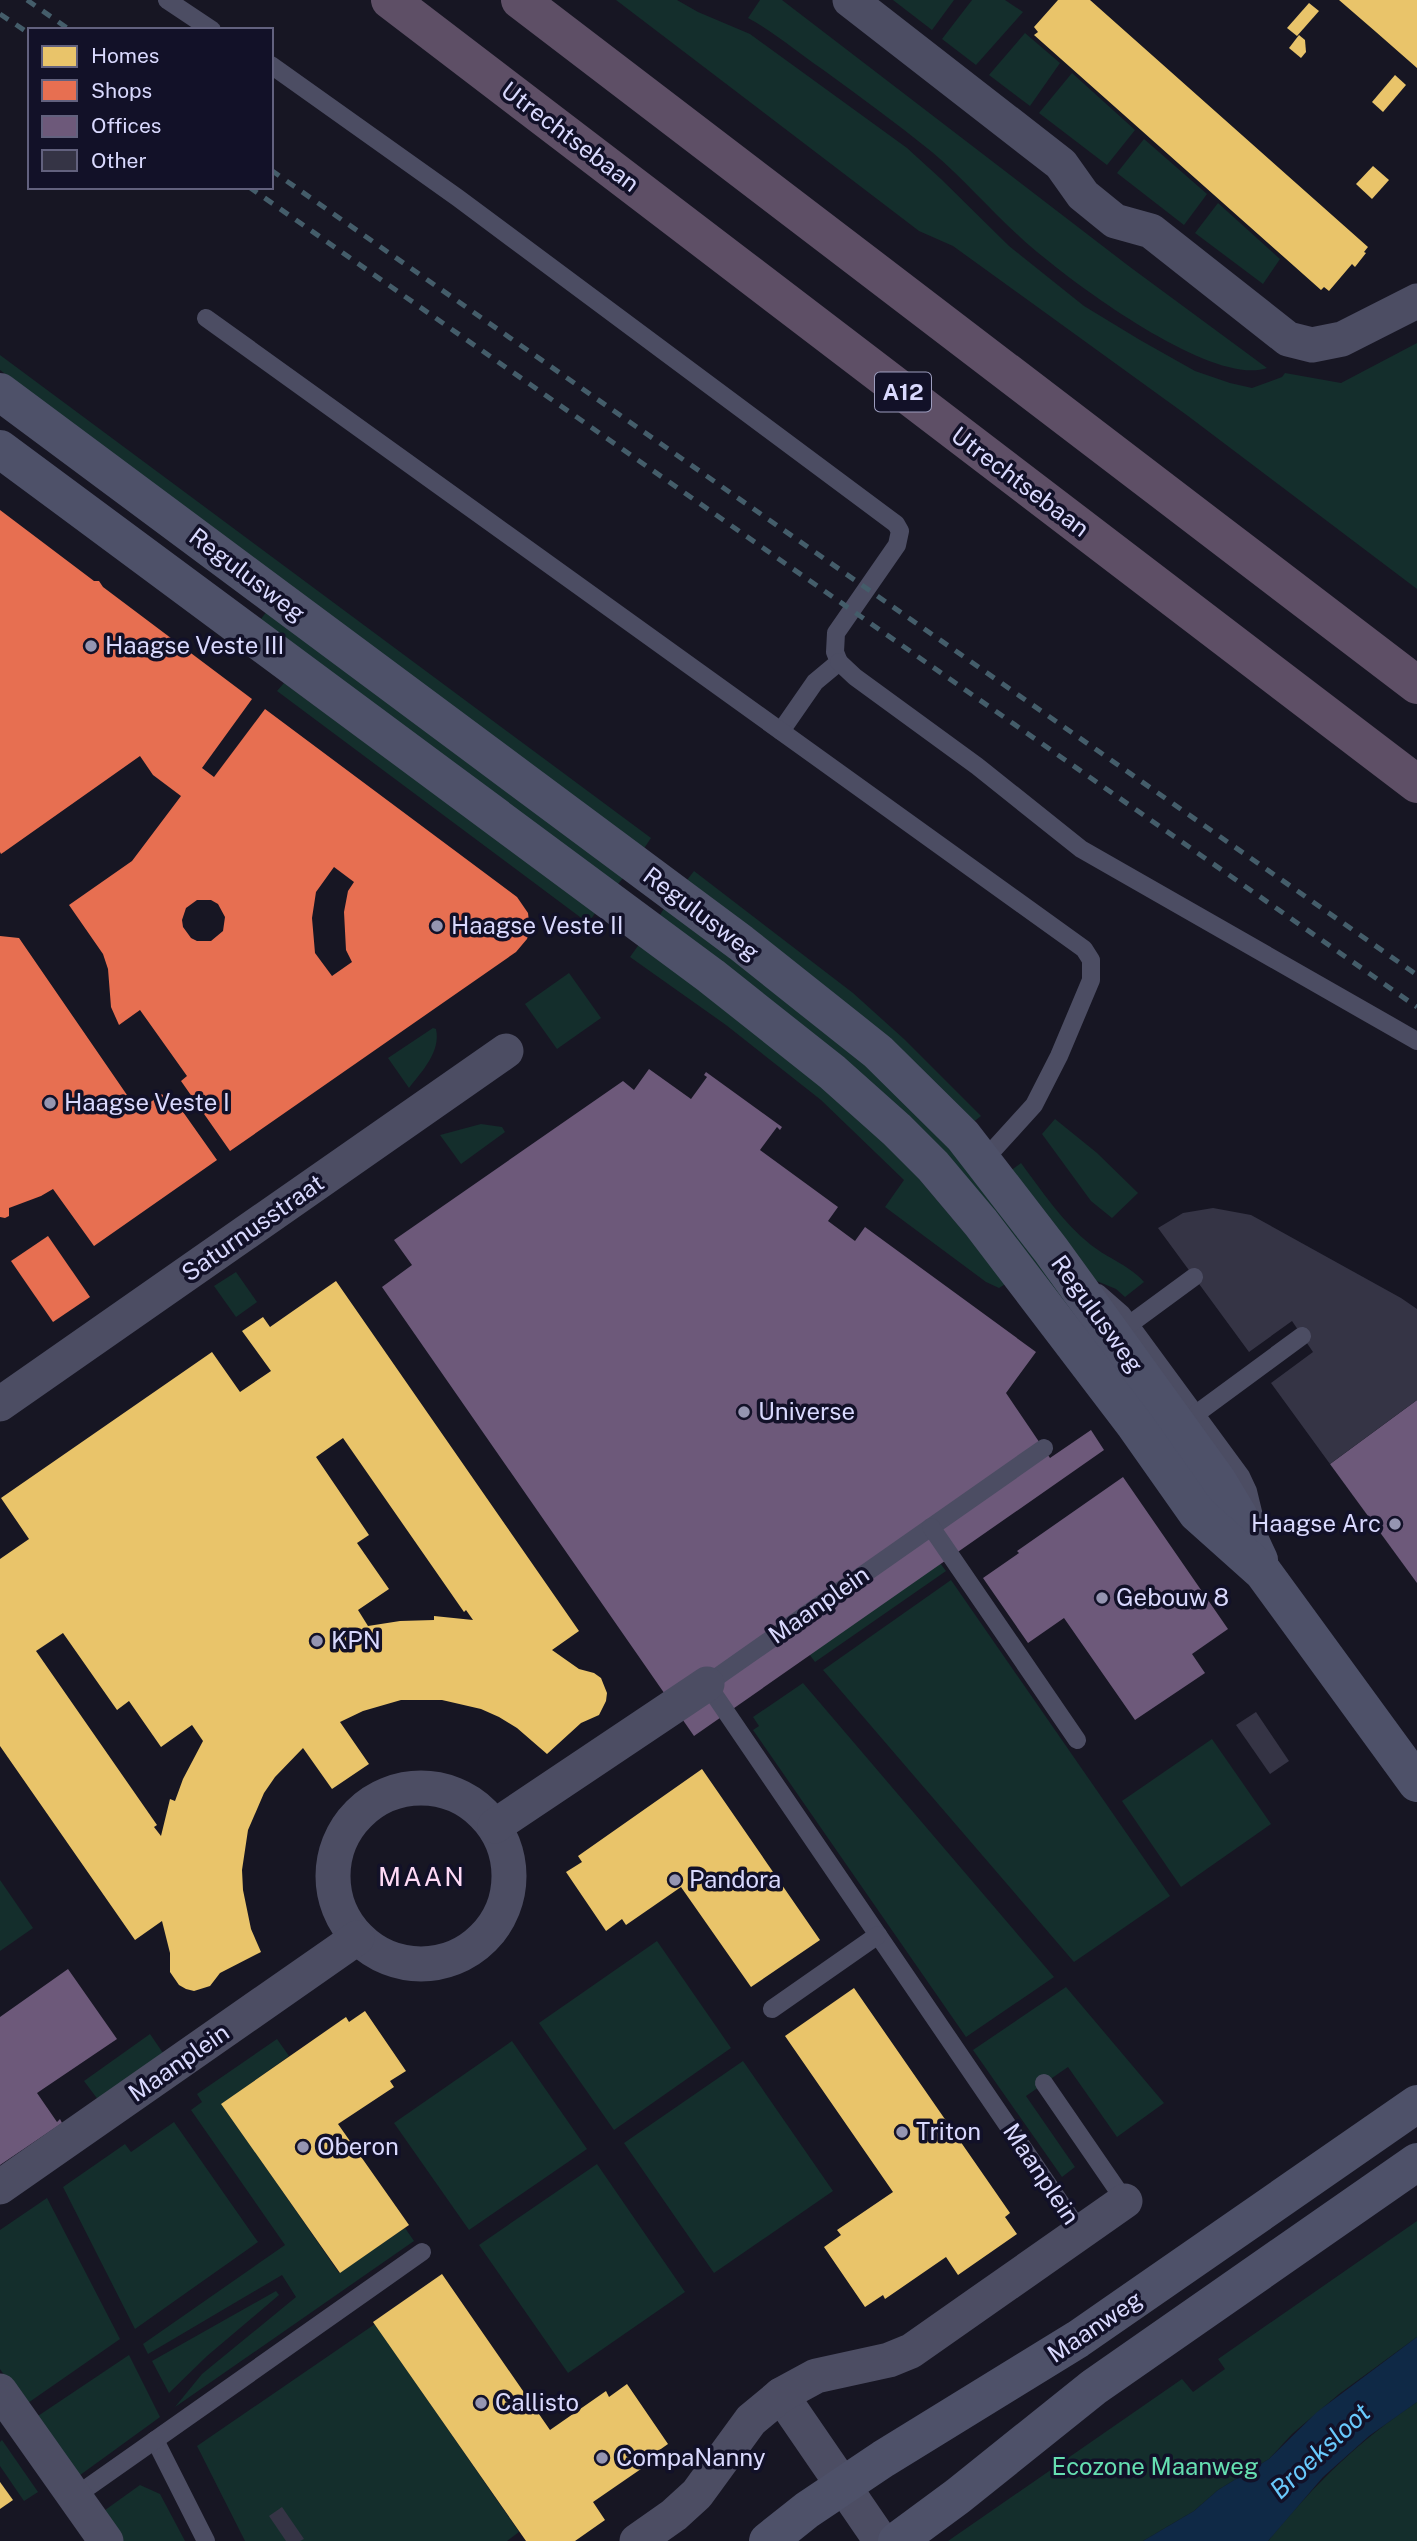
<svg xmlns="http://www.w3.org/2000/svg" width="1417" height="2541" font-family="'Public Sans',sans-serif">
<rect width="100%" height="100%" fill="#171623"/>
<g fill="#142e2c">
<polygon points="616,0 677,0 698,12 750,34 907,148 941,179 1009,246 1084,306 1140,340 1195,371 1230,383 1252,388 1282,377 1285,373 1341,383 1417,343 1417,589 1188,416 953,246 919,231"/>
<path d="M760,0H782L1130,267L1267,368C1211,388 1062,276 1020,237C990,210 963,178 932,152C896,123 859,96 822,69C797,52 774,32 748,18Z"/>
<polygon points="893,0 954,0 932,30"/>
<polygon points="972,0 1005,0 1023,12 976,65 942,39"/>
<polygon points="1025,33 1060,63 1030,106 989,75"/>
<polygon points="1072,73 1135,130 1107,165 1039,113"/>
<polygon points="1144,139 1207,194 1184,225 1117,173"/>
<polygon points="1218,203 1280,259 1263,284 1195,233"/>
<polygon points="0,355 651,838 641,853 0,370"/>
<polygon points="267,611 623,878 614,889 258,623"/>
<polygon points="284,683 596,912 588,923 277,691"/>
<polygon points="694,871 853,993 904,1039 981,1116 967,1127 684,884"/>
<polygon points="665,907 845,1044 971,1170 1108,1359 656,921"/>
<polygon points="640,943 787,1056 906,1163 1007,1283 999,1288 986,1282 885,1207 904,1180 821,1100 726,1025 630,957"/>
<polygon points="569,973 601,1018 557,1049 525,1004"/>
<path d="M433,1028L436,1029C441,1052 422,1071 409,1088L388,1058Z"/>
<polygon points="1055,1119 1097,1153 1138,1193 1112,1218 1091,1201 1042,1134"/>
<polygon points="481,1124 502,1127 505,1132 461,1164 440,1135"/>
<path d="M1021,1163C1042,1191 1063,1223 1091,1245C1109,1259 1129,1265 1144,1282L1125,1297L1116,1289L1087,1277L1006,1174Z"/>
<polygon points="236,1272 257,1302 236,1317 214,1286"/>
<polygon points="934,1555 946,1571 815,1662 804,1647"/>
<polygon points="951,1580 1170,1896 1074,1962 823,1670"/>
<polygon points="803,1683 1054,1977 966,2037 753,1730 759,1726 753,1717"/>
<polygon points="1212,1739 1271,1824 1181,1887 1122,1801"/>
<polygon points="0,1880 33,1928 0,1951"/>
<polygon points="657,1941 731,2048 614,2130 539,2023"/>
<polygon points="1066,1987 1164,2103 1117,2137 1068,2067 1026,2096 1075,2167 1062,2177 973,2050"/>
<polygon points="150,2034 165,2056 99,2101 84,2081"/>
<polygon points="277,2039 289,2056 222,2104 339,2273 405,2228 414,2241 175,2407 202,2374 296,2297 282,2275 148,2354 143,2344 285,2245 191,2110 202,2102 197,2094"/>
<polygon points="512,2041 587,2149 469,2230 394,2123"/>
<polygon points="743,2061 833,2191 714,2273 624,2143"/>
<polygon points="174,2122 258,2242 135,2329 63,2187 125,2144 131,2152"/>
<polygon points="597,2164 685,2292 568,2373 479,2245"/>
<polygon points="47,2198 120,2339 25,2405 0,2369 0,2230"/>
<polygon points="1417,2221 1417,2337 1339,2394 1292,2434 1269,2459 1218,2490 1194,2511 1143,2541 948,2541 1182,2379 1193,2392 1225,2369 1218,2359"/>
<polygon points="276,2291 279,2295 207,2356 169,2393 152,2361"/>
<polygon points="375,2324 519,2532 507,2541 245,2541 197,2446"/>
<polygon points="129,2355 160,2417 76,2478 35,2418"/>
<path d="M1417,2402V2541H1268C1314,2485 1357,2442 1417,2402Z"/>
<polygon points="2,2440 38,2492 24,2501 0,2466 0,2442"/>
<polygon points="140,2485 160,2494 185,2541 121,2541 101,2513"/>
</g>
<polygon fill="#0f2946" points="1417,2337 1417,2402 1369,2436 1323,2477 1268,2541 1143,2541 1194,2511 1218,2490 1269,2459 1317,2412"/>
<g fill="#e9c46a" fill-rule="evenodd">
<polygon points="1058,0 1090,0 1368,247 1364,252 1366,253 1355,267 1352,264 1329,291 1324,287 1321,290 1034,35 1038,32 1034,27"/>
<polygon points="1339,0 1417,0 1417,68 1376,32"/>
<polygon points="1309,3 1319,11 1297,36 1287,28"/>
<polygon points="1299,35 1305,40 1306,52 1301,58 1289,48"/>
<polygon points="1395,75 1406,85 1383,112 1372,102"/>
<polygon points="1373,166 1389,180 1372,199 1356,184"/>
<path d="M336,1281L579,1631L552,1650L579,1669L594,1673L601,1678L607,1693L606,1701L599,1715L581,1723L547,1754L517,1728L499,1717L481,1709L442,1700H401L363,1711L340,1722L369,1764L332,1789L303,1748L275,1777L264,1793L248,1830L242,1870L243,1890L251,1929L261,1952L220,1973L210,1986L194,1991L186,1989L179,1985L170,1972V1953L162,1921L135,1940L0,1746V1559L29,1539L1,1498L212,1352L240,1392L271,1371L242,1331L263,1317L270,1327ZM343,1438L464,1612L466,1610L473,1620L434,1616V1620L400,1621L368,1626L358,1610L389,1589L357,1543L369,1535L316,1457ZM63,1633L117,1710L129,1701L161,1747L192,1725L203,1741L183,1779L175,1801L170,1799L161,1836L154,1827L157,1825L36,1651Z"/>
<polygon points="702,1769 820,1940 751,1987 681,1887 626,1925 622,1919 606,1931 566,1872 582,1862 578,1856"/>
<polygon points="854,1988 1010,2213 1005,2217 1017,2234 958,2275 946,2257 885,2299 883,2295 865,2307 824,2247 841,2235 837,2230 893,2192 785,2036"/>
<polygon points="365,2011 406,2071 390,2081 394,2087 338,2124 409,2225 340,2273 221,2104 346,2017 349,2022"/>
<polygon points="442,2274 550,2430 606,2391 609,2397 627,2384 668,2444 651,2456 654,2460 593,2502 605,2520 575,2541 526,2541 373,2322"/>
<polygon points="0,2482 13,2500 0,2509"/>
</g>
<g fill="#e76f51" fill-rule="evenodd">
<path d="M0,510L94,581H99L103,587L252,699L202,768L214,777L265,709L517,897L528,913L530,930L527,939L516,952L230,1151L181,1081L187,1076L140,1010L119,1025L111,1007L108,969L103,954L69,905L132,861L181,796L153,775L140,756L4,852L1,854L0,852ZM334,867L354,882L348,891L344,912L346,950L352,962L332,976L315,953L312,918L316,892ZM197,900H211L218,904L225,917L223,931L211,941H197L191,938L183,927L182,920L186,908Z"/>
<polygon points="0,936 19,938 138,1111 162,1094 171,1106 176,1102 217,1160 94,1246 53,1189 41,1196 9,1208 9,1216 5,1218 0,1217"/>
<polygon points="48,1236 90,1297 53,1322 11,1261"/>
</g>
<g fill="#6d597a">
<polygon points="649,1069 691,1099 707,1077 704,1075 706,1072 782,1127 780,1130 777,1127 760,1150 838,1207 828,1221 855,1241 865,1227 1036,1352 1006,1393 1050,1458 1091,1430 1104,1450 694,1736 382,1287 412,1265 394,1240 623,1081 634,1090"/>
<polygon points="1417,1400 1417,1583 1330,1464"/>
<polygon points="1123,1477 1228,1629 1192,1654 1205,1673 1135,1720 1064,1618 1028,1643 983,1578 1019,1553 1017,1551"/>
<polygon points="68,1969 117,2039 37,2093 57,2122 60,2119 62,2123 0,2165 0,2017"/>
</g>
<g fill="#353445">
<polygon points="1213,1208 1251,1215 1401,1298 1417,1309 1417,1400 1330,1464 1271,1383 1313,1352 1292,1321 1249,1352 1158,1228 1183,1213"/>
<polygon points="1256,1712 1289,1761 1270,1774 1236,1725"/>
<polygon points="282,2507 304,2539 300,2541 286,2541 269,2516"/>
</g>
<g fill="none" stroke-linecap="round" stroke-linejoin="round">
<g stroke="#4c4d63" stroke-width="18">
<polyline points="167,0 212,30"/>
<polyline points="271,65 458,198 896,524 900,531 897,545 836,633 835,652 839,662 815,682 781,731"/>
<polyline points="206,318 1084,949 1091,960 1091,980 1059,1056 1034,1105 984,1160"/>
<polyline points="839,662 855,677 977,766 1081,849 1417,1041"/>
<polyline points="1098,1293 1122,1314 1241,1476 1248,1491 1255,1520"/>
<polyline points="1130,1324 1194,1277"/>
<polyline points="1196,1414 1302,1336"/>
<polyline points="1044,1448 707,1684 1081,2233"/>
<polyline points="931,1527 1077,1740"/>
<polyline points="772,2009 878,1935"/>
<polyline points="1044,2083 1125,2201"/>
<polyline points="155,2440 206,2541"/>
<polyline points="84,2490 422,2252"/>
</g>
<g stroke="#4c4d63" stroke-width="35">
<polyline points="850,0 1061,164 1083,195 1115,221 1151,231 1288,339 1312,345 1342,339 1417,301"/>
<polyline points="0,1404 506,1051"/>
<circle cx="421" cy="1876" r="88"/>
<polyline points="495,1826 707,1684"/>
<polyline points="0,2187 357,1938"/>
<polyline points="0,2391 106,2541"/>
<polyline points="781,2395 881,2541"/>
<polyline points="637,2541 674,2515 697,2494 751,2420 781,2395 816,2376 889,2360 911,2351 1125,2201"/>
</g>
<g stroke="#4e5169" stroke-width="38">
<polyline points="0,392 741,943 878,1052 963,1136 1051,1250 1217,1480 1238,1515 1259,1560"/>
<polyline points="0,449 711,976 832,1072 897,1130 933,1166 981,1223 1135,1425 1197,1513 1263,1572 1417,1783"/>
<polyline points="768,2541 807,2510 883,2459 1078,2339 1417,2104"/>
<polyline points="897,2541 958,2496 1094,2387 1417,2162"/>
</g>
<g stroke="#5e4f66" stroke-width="38">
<polyline points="390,0 1417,784"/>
<polyline points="520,0 1417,685"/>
</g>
<g stroke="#445d6a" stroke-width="5" stroke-dasharray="10 9" stroke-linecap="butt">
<polyline points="27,0 70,30"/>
<polyline points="0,14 30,34"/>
<polyline points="271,170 1417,975"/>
<polyline points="249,187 1417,1007"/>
</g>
</g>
<g fill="#9595b1" stroke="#121128" stroke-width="2.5">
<circle cx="91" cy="646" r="7"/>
<circle cx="437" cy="926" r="7"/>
<circle cx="50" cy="1103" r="7"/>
<circle cx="744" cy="1412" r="7"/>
<circle cx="1395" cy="1524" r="7"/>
<circle cx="1102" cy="1598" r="7"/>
<circle cx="317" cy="1641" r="7"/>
<circle cx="675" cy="1880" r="7"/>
<circle cx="902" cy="2132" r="7"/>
<circle cx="303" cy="2147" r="7"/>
<circle cx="481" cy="2403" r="7"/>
<circle cx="602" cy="2458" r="7"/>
</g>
<g text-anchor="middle" stroke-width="7" stroke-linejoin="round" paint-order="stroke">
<rect fill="#121128" stroke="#9d9dbe" stroke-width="2" x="875" y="372.5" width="56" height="39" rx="5"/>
<g font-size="23" font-weight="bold" fill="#d9d9fe">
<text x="903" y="400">A12</text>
</g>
<g font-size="24" fill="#d9d9fe" stroke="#121128">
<text transform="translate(570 137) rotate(37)" y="8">Utrechtsebaan</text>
<text transform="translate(1020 482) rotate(37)" y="8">Utrechtsebaan</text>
<text transform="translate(247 575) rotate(37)" y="8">Regulusweg</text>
<text transform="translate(701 914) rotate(37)" y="8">Regulusweg</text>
<text transform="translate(253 1228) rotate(-35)" y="8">Saturnusstraat</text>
<text transform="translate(1097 1314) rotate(54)" y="8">Regulusweg</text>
<text transform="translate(819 1605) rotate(-35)" y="8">Maanplein</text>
<text transform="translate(179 2063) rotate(-35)" y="8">Maanplein</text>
<text transform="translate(1041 2174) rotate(56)" y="8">Maanplein</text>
<text transform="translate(1095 2327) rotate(-34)" y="8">Maanweg</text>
</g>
<g font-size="24" fill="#d9d9fe" stroke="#121128" text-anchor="start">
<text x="105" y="654">Haagse Veste III</text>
<text x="451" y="934">Haagse Veste II</text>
<text x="64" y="1111">Haagse Veste I</text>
<text x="758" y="1420">Universe</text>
<text x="1381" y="1532" text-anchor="end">Haagse Arc</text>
<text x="1116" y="1606">Gebouw 8</text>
<text x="331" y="1649">KPN</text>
<text x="689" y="1888">Pandora</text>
<text x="916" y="2140">Triton</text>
<text x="317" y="2155">Oberon</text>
<text x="495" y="2411">Callisto</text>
<text x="616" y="2466">CompaNanny</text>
</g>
<g font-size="24" fill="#65deb1" stroke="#121128">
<text x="1155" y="2475">Ecozone Maanweg</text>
</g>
<g font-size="26" letter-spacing="2" fill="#fedaf6" stroke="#121128">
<text x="422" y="1886">MAAN</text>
</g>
<g font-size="26" font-style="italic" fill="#69c9fc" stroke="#121128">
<text transform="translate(1320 2451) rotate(-43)" y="9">Broeksloot</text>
</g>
</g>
<rect x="28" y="28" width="245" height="161" fill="#121128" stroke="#62617e" stroke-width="2"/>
<rect x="42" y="46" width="35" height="21" fill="#e9c46a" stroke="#62617e" stroke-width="2"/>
<text x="91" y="63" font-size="21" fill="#d9d9fe">Homes</text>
<rect x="42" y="80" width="35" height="21" fill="#e76f51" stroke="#62617e" stroke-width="2"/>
<text x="91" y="98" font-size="21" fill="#d9d9fe">Shops</text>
<rect x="42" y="116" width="35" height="21" fill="#6d597a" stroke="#62617e" stroke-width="2"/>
<text x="91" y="133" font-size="21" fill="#d9d9fe">Offices</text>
<rect x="42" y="150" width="35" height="21" fill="#353445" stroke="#62617e" stroke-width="2"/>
<text x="91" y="168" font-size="21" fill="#d9d9fe">Other</text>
</svg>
